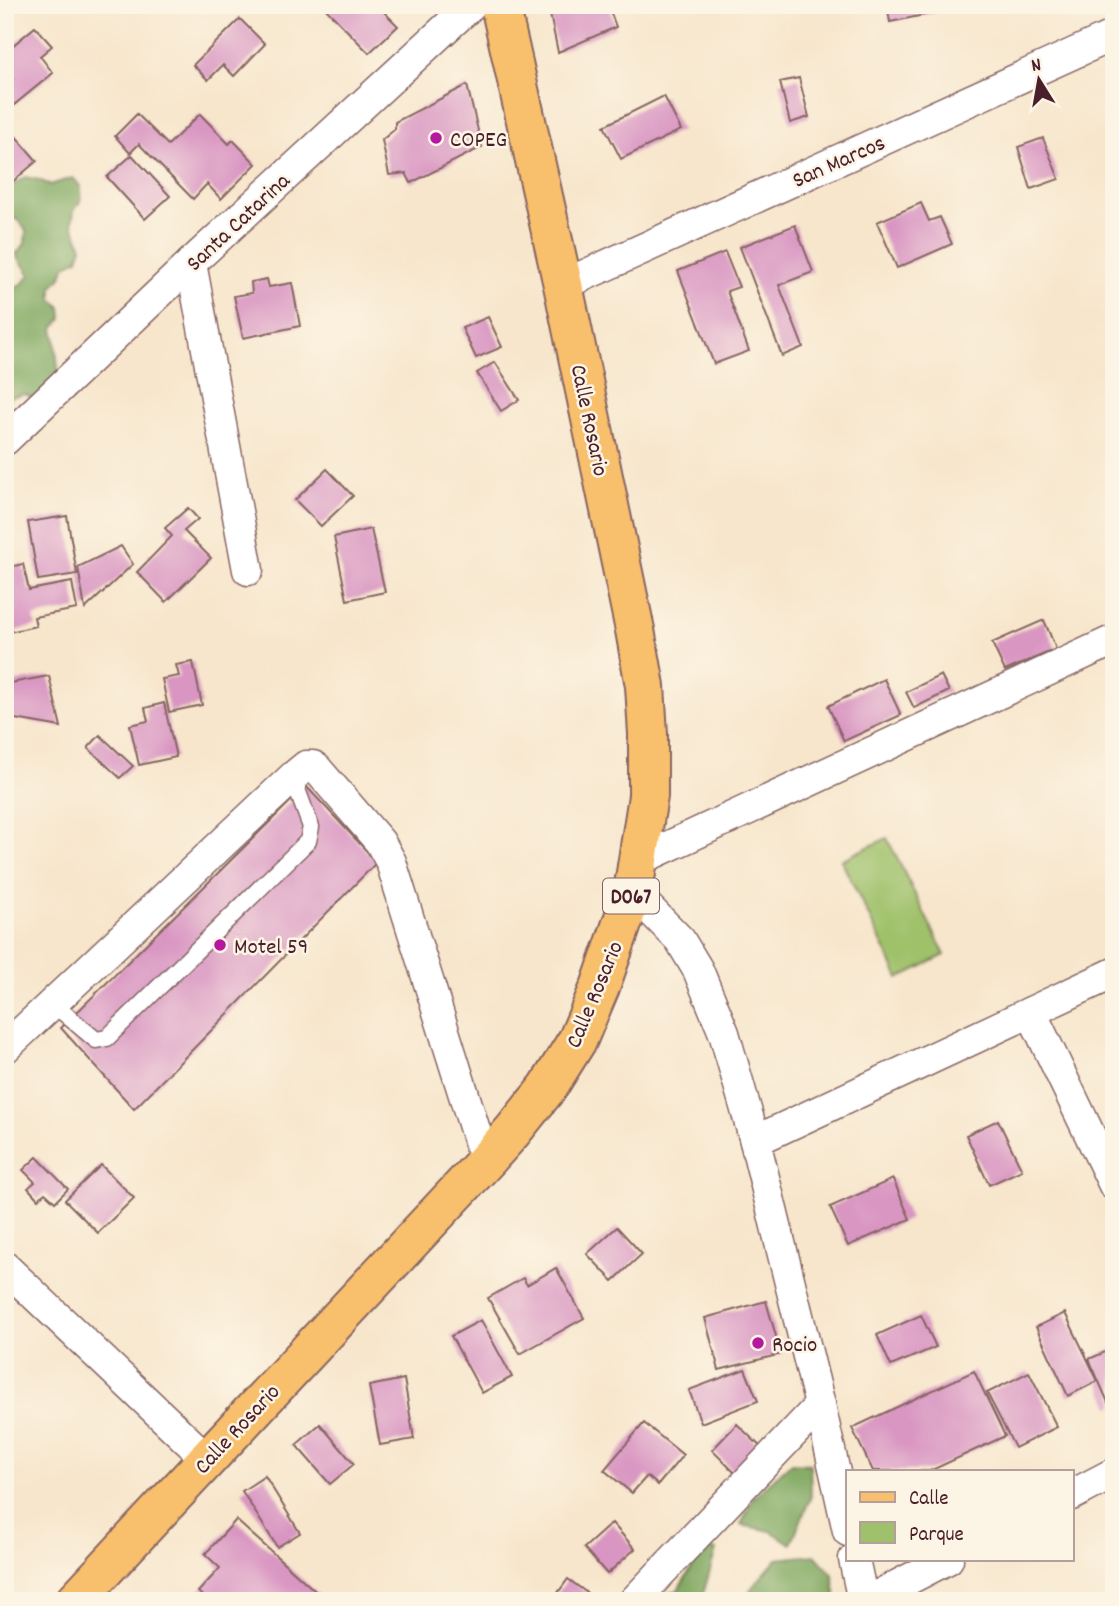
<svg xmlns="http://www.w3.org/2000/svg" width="1119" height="1606" font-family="Dekko,sans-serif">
<rect width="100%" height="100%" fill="#fcf5e5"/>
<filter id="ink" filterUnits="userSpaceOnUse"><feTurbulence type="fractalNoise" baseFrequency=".0143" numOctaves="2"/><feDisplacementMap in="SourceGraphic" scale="14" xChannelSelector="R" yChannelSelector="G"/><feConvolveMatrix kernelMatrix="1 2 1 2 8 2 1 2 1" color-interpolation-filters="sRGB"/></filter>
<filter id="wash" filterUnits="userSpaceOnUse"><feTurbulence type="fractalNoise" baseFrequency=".00686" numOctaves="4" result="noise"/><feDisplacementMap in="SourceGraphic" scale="28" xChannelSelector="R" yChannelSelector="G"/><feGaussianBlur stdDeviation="1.57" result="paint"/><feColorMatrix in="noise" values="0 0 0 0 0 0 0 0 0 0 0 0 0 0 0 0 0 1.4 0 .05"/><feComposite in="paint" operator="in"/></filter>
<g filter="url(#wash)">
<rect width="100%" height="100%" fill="#f7e6cc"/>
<polygon fill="#9fc16b" stroke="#74704b" stroke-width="2" points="887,838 945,955 899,978 841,860"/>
<g fill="#7fa75f" stroke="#646345" stroke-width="2">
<path d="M26,177L39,180L50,185L73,178L81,187V200L74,211L72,223L82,247L78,259L66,265L61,277L52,287V299L61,307L62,319L53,329C58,345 55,361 60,377L36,399L24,394L10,397L5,406V291L22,284L30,275L16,254L25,244L26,231L19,220L7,216L5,220V189Z"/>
<polygon points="791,1463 810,1464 811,1496 791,1544 771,1531 741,1525 753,1498"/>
<polygon points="703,1549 716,1550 701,1601 653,1601 653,1599 678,1590"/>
<polygon points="815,1555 833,1575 837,1601 750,1601 750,1590 777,1559"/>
</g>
<g id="blocks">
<g fill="#d996c2">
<polygon points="322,5 377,5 398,26 369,53"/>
<polygon points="548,5 608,5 616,27 558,52"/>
<polygon points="887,5 933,5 934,13 890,22"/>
<polygon points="240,19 265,44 234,76 223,65 208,80 193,65"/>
<polygon points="35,27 52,46 40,56 53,73 9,109 5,104 5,85 13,79 5,70 5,52"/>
<polygon points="799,78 809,117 790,123 780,82"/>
<polygon points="467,85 482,147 411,183 406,173 389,175 382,140 395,129 395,122"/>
<polygon points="664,96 681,130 621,159 604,126"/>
<polygon points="137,114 168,145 200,114 229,144 233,140 256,164 221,199 207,184 193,199 139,144 130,153 115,136"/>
<polygon points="13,133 37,161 5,188 5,140"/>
<polygon points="1043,138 1059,179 1031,189 1018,147"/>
<polygon points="132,155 170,196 145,219 107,177"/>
<polygon points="921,203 929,221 940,217 952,244 897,268 877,222"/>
<polygon points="795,225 813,272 779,285 803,347 782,356 740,247"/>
<polygon points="725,252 739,287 727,291 749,351 714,364 678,271"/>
<polygon points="267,279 269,287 292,283 300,326 243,338 234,296 252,293 251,282"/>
<polygon points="488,317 502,347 476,358 462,328"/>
<polygon points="495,362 519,400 501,411 477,373"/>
<polygon points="327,469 353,496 321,526 295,500"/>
<polygon points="188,508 198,519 184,531 211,558 166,602 137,572 172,536 165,528"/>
<polygon points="67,516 77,574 38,580 28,522"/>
<polygon points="371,529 385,592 347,600 334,537"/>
<polygon points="121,546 133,564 85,609 78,567"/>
<polygon points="23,564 29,590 72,582 77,609 34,617 36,626 5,633 5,568"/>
<polygon points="1044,620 1056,649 1005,671 992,643"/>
<polygon points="193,662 202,705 169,712 162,679 179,676 176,665"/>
<polygon points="941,675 949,691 914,708 906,692"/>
<polygon points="49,676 61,727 10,718 5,700 5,684"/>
<polygon points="884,679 901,715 844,741 828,706"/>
<polygon points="164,703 176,757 139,765 130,725 148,721 145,708"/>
<polygon points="100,735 133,766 120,778 88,748"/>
<polygon points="306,786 377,862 134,1109 61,1028"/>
<polygon points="998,1120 1022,1170 989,1185 966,1135"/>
<polygon points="37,1157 68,1189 55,1202 45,1193 38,1199 28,1188 35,1182 23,1170"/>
<polygon points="101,1165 134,1198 98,1233 65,1200"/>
<polygon points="893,1179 910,1219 848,1246 830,1207"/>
<polygon points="617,1227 642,1254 613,1281 587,1254"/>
<polygon points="556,1268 584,1318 520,1354 488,1298 523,1278 527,1285"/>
<polygon points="766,1301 781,1354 719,1370 705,1318"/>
<polygon points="1065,1313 1098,1381 1068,1396 1036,1327"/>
<polygon points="921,1315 936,1347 891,1366 877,1335"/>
<polygon points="481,1320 512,1377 482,1393 451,1336"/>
<polygon points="1114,1348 1114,1405 1110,1407 1089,1359"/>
<polygon points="745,1369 758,1401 701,1423 689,1390"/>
<polygon points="974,1371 1005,1436 930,1471 873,1471 852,1428"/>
<polygon points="1029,1372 1057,1427 1015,1448 987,1393"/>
<polygon points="404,1379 414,1439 380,1445 369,1386"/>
<polygon points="644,1423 683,1455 658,1485 647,1476 632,1493 604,1470"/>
<polygon points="320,1424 354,1464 330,1484 296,1445"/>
<polygon points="737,1424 769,1455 743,1481 712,1450"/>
<polygon points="265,1476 300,1533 277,1547 242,1491"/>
<polygon points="236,1520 323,1598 321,1601 208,1601 198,1592 220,1568 205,1554"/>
<polygon points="612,1523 635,1549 607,1574 584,1548"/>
<polygon points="568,1579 598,1601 552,1601"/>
</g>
</g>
</g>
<g filter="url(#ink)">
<use href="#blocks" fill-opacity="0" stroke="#876563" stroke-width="2"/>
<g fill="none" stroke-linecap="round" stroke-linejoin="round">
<g stroke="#876563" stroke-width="19">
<polyline id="service" points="52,1003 96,1040 107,1038 308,841 311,827 298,792 295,775"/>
</g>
<g stroke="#876563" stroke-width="33">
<g id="minor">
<polyline points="191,263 248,570"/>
<polyline points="563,285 1114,35"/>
<polyline points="5,440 191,263 471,5"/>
<polyline points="639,860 1114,640"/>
<polyline points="633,892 680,940 698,970 724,1033 755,1141 820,1405 848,1531"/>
<polyline points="1031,1012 1114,1185"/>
<polyline points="5,1048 295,775 306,766 313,766 317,769 380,842 391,862 485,1162"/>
<polyline points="755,1141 1114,973"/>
<polyline points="5,1267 207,1459"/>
<polyline points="1072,1495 1114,1473"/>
<polyline points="854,1559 863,1601"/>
<polyline points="634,1601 820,1405"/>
<polyline points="867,1601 948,1559"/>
</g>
</g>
<g stroke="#876563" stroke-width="42">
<polyline id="primary" points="75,1601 485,1162 512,1132 548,1087 578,1039 600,987 633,892 648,796 648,734 645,686 635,630 563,285 500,5"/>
</g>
<use href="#service" stroke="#fff" stroke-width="16"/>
<use href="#minor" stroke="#fff" stroke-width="30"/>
<use href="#primary" stroke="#f8bf6c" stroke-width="38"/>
</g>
</g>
<g fill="#b5179e" stroke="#fcf5e5" stroke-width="2.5">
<circle cx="436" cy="138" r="7"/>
<circle cx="220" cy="945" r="7"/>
<circle cx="758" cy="1343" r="7"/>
</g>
<g text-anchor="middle" stroke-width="5" stroke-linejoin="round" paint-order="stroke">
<rect fill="#fcf5e5" stroke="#7f5f63" stroke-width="2" x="603" y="878.5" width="56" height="35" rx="5"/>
<g font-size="21" font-weight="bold" fill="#4a1f2b">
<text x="631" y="903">D067</text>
</g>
<g font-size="23" fill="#4a1f2b" stroke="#fcf5e5" text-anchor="start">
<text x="450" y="146">COPEG</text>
<text x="234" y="953">Motel 59</text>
<text x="772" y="1351">Rocio</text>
</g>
<g font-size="23" fill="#4a1f2b" stroke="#fcf5e5">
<text transform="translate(838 160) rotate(-24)" y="8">San Marcos</text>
<text transform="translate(237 221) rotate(-43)" y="8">Santa Catarina</text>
<text transform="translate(591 420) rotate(78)" y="8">Calle Rosario</text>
<text transform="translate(593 994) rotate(-67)" y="8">Calle Rosario</text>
<text transform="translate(236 1428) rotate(-47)" y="8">Calle Rosario</text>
</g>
</g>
<rect width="1119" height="1606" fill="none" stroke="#fcf5e5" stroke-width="28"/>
<rect x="846" y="1470" width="228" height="91" fill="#fcf5e5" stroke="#b59f9b" stroke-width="2"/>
<rect x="860" y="1492" width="35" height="10" fill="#f8bf6c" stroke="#b59f9b" stroke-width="2"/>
<text x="909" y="1504" font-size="21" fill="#4a1f2b">Calle</text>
<rect x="860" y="1522" width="35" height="21" fill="#9fc16b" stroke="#b59f9b" stroke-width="2"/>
<text x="909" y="1540" font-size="21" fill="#4a1f2b">Parque</text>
<g transform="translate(1039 80) rotate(349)" stroke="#fcf5e5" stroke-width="5" paint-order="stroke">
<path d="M0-5L12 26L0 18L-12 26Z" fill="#4a1f2b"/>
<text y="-10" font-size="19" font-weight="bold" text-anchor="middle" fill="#4a1f2b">N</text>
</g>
</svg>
